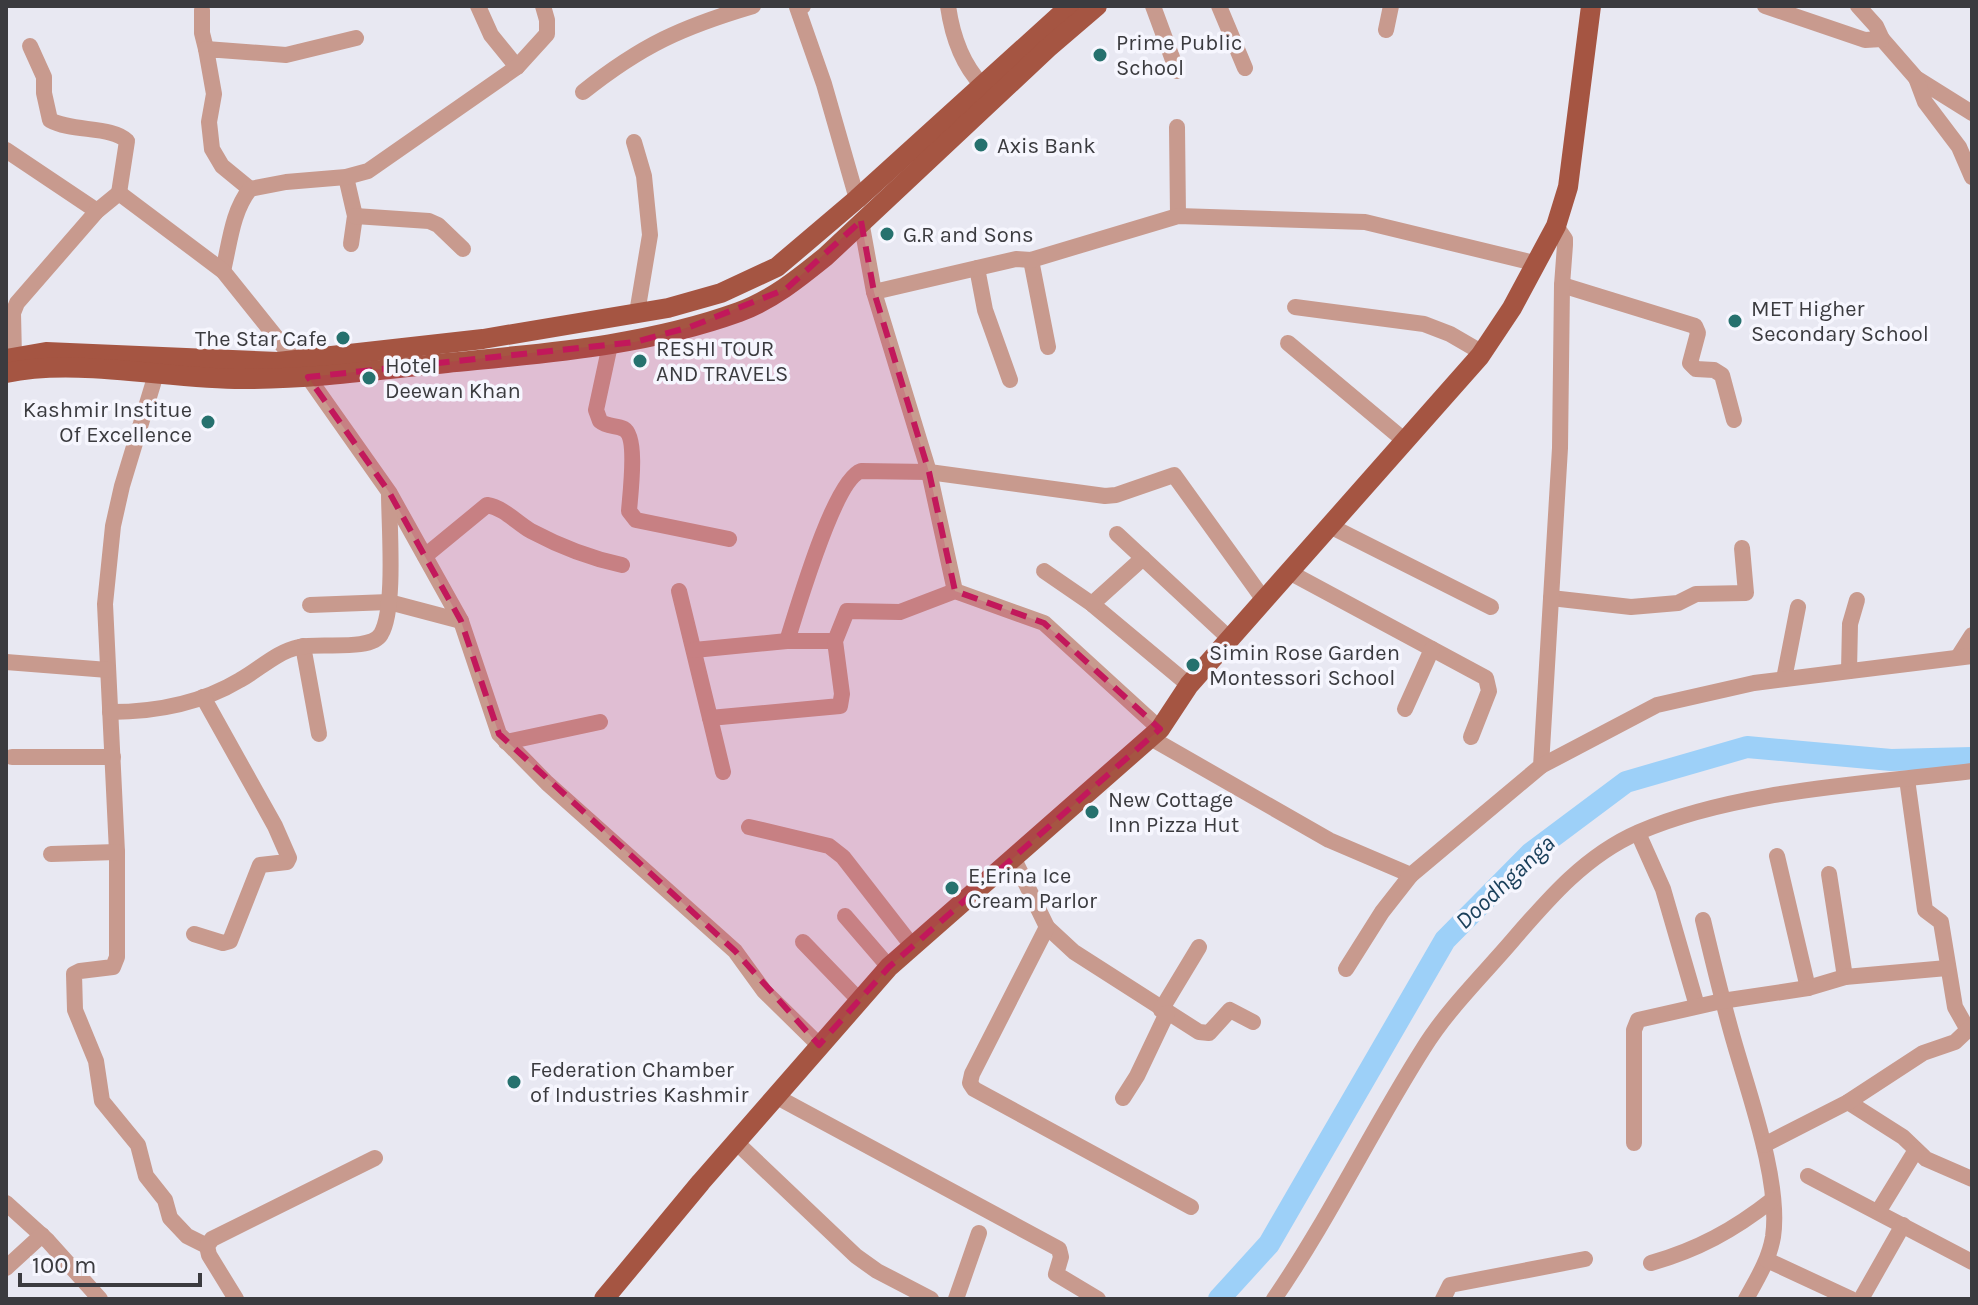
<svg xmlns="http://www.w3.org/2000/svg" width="1978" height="1305" font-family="Karla,sans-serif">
<rect width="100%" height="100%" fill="#e8e8f2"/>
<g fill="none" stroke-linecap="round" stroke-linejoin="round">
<polyline stroke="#9dd0f8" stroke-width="22" points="1219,1299 1269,1244 1445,940 1531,853 1626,782 1747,747 1891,760 1972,758"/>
<g stroke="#c89a8e" stroke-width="16">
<polyline points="478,6 491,35 517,67"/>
<polyline points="803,6 797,7 824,84 857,199"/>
<path d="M948,6C952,34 962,64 982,85"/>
<polyline points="1153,6 1177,71"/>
<polyline points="1219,6 1245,68"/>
<polyline points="1765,6 1865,40 1882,39 1916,78 1972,113"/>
<polyline points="1858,6 1876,26 1882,39"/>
<polyline points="202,10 202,33 206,49"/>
<polyline points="1386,30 1391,6"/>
<path d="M30,46L44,77V93L50,120C71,132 113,126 127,141L119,193"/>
<polyline points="1916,78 1925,102 1959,147 1972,177"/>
<path d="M583,92C642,45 682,27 753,6"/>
<polyline points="1177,127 1178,216"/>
<polyline points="634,142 644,176 650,235 637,313"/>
<polyline points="6,150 97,211"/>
<polyline points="346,177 355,216 351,244"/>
<polyline points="250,189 222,166 212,149 209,122 214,94 206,49 286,55 356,38"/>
<polyline points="355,216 429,221 438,225 463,249"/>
<polyline points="861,221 874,292 929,472 955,591"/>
<polyline points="1031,260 1048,347"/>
<polyline points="977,268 985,310 1010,380"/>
<path d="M223,271C230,242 232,212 250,189L286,182L346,177L368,171L517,67L547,34V20L543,6"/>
<polyline points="1562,285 1695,326 1698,333 1690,363 1696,369 1714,370 1722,375 1734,420"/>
<polyline points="874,292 1016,259 1031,260 1178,216 1365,222 1534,263"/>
<polyline points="1295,307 1424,324 1450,334 1481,352"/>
<polyline points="1288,343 1405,441"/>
<path d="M610,345L596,410L600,421C607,427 616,425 624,429C638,437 630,496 629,511L636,520L729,539"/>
<polyline points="14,357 13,313 17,303 97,211 119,193 223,271 308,377 389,492 461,621 499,734 547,783 735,951 764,991 819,1045"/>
<polyline points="156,374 122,486 113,526 105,604 117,852 117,957 113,967 80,971 74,974 75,1010 96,1061 102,1101 138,1145 146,1176 165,1200 170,1218 187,1236 207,1246"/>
<polyline points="1330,526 1491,607"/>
<polyline points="1117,534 1230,639"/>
<path d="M425,556L487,505C504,508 516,522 531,531C561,547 589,558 622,565"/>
<polyline points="1044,571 1092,604 1189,685"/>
<polyline points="1289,572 1486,678 1489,691 1471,737"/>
<polyline points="679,591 710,718"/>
<polyline points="1551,598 1631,607 1678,603 1696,594 1746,593 1742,548"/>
<polyline points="1092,604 1143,558"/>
<polyline points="310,605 389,602 461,621"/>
<path d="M787,641C797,610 834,480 861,471L929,472L1105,496L1116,495L1174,475L1264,600"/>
<polyline points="303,646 319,734"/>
<polyline points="694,650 787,641 835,641"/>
<polyline points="1958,657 1972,635"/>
<polyline points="6,662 108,670"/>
<polyline points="1849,671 1850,624 1857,600"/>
<polyline points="1784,679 1798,607"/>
<polyline points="1405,709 1432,649"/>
<path d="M110,712C157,712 200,704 240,680C260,669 276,652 299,647C318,642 371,652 381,634C396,609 389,525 389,493"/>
<polyline points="1149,737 1329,840 1411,875 1541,766 1560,448 1562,285 1565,245 1565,239 1556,226"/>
<polyline points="506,742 600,722"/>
<polyline points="12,757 113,757"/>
<polyline points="1541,766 1657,705 1754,683 1972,656"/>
<polyline points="723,772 710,718 840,706 842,694 835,641 847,611 900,612 955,591 1044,623 1160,729"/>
<polyline points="1907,779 1925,910 1941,922 1955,1007 1968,1030"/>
<polyline points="749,827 829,846 843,857 913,947"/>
<polyline points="1638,833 1663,889 1697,1006"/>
<polyline points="51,854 117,852"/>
<polyline points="1777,856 1808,988"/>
<polyline points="1013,857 1047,927 1074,952 1199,1032 1209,1033 1230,1010 1253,1022"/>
<polyline points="1829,874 1845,977"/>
<polyline points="845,916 889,967"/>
<path d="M1703,920C1713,962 1723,1004 1735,1045C1750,1097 1781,1184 1773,1237C1769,1260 1757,1279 1746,1299"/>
<polyline points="1047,927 972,1074 970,1083 974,1089 1191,1207"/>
<polyline points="194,934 223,943 230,941 260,865 287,862 289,858 275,826 203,697"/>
<polyline points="803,942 859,1000"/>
<polyline points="1346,969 1382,912 1411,875"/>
<polyline points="1161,1010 1199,947"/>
<polyline points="777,1097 1059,1249 1061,1257 1056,1274 1098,1299"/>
<polyline points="1123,1098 1137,1076 1167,1013"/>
<polyline points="1848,1102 1903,1137 1926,1159 1972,1179"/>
<polyline points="737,1143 856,1256 877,1271 931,1299"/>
<polyline points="1634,1143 1634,1030 1638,1020 1722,1001 1808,988 1845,977 1947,968"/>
<polyline points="1764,1145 1848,1102 1923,1053 1955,1042 1972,1026"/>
<polyline points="1808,1176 1972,1262"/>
<polyline points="6,1203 48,1241 100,1299"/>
<polyline points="1878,1212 1916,1150"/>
<polyline points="1767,1260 1851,1299"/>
<path d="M1651,1263C1697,1250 1734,1230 1772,1200"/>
<polyline points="6,1268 42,1235"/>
<polyline points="236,1299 209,1255 207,1246 212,1239 375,1158"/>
<polyline points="956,1299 979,1233"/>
<path d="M1274,1299C1329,1219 1371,1131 1423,1049C1447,1010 1482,976 1512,941C1549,898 1586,855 1639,832C1736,790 1867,784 1972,771"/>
<polyline points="1443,1299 1450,1285 1585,1259"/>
<polyline points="1861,1299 1903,1225"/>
</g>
<g stroke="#a55542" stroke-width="20">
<polyline points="6,359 46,352 278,362 483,339 668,308 721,293 777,267 857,199 1070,6"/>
<path d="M6,373C76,358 169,379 242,379C311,379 379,370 447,363C546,353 645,346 739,312C772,300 799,278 825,257L1048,48L1097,6"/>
<polyline points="604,1299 701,1182 889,967 1160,729 1189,685 1480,356 1512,308 1556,226 1568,187 1591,6"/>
</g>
</g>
<path fill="#c2185b" fill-opacity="0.2" stroke="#c2185b" stroke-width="6" stroke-dasharray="16 10" stroke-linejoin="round" d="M861,221L874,292L929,472L955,591L1044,623L1160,729L889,967L819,1045L735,951L499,734L461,621L389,492L308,377L635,342L690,327L786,289Z"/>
<g fill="#26716e" stroke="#f6f6fe" stroke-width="3">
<circle cx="1100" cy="55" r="8"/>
<circle cx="981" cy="145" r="8"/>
<circle cx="887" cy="234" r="8"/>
<circle cx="1735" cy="321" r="8"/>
<circle cx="343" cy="338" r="8"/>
<circle cx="640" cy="361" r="8"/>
<circle cx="369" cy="378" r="8"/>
<circle cx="208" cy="422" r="8"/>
<circle cx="1193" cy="665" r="8"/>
<circle cx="1092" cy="812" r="8"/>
<circle cx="952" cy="888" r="8"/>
<circle cx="514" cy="1082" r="8"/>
</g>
<g text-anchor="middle" stroke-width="7" stroke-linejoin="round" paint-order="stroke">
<g font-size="22" fill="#3b3b3f" stroke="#f6f6fe" text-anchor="start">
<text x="1116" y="50">Prime Public<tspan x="1116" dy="25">School</tspan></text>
<text x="997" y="153">Axis Bank</text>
<text x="903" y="242">G.R and Sons</text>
<text x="1751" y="316">MET Higher<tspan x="1751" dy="25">Secondary School</tspan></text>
<text x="327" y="346" text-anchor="end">The Star Cafe</text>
<text x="656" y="356">RESHI TOUR<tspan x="656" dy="25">AND TRAVELS</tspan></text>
<text x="385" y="373">Hotel<tspan x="385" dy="25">Deewan Khan</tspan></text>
<text x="192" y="417" text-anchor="end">Kashmir Institue<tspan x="192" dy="25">Of Excellence</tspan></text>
<text x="1209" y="660">Simin Rose Garden<tspan x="1209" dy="25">Montessori School</tspan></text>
<text x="1108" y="807">New Cottage<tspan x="1108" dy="25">Inn Pizza Hut</tspan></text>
<text x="968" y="883">E,Erina Ice<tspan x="968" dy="25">Cream Parlor</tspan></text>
<text x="530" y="1077">Federation Chamber<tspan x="530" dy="25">of Industries Kashmir</tspan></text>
</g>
<g font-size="24" font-style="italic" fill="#1a405b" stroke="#f6f6fe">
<text transform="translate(1505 882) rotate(-43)" y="8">Doodhganga</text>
</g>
</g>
<rect width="1978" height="1305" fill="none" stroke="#3b3b3f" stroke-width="16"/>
<path d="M20 1273v12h180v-12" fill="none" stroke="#3b3b3f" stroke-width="4"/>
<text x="32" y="1273" font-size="24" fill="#3b3b3f" stroke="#f6f6fe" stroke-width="6" paint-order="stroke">100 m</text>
</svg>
